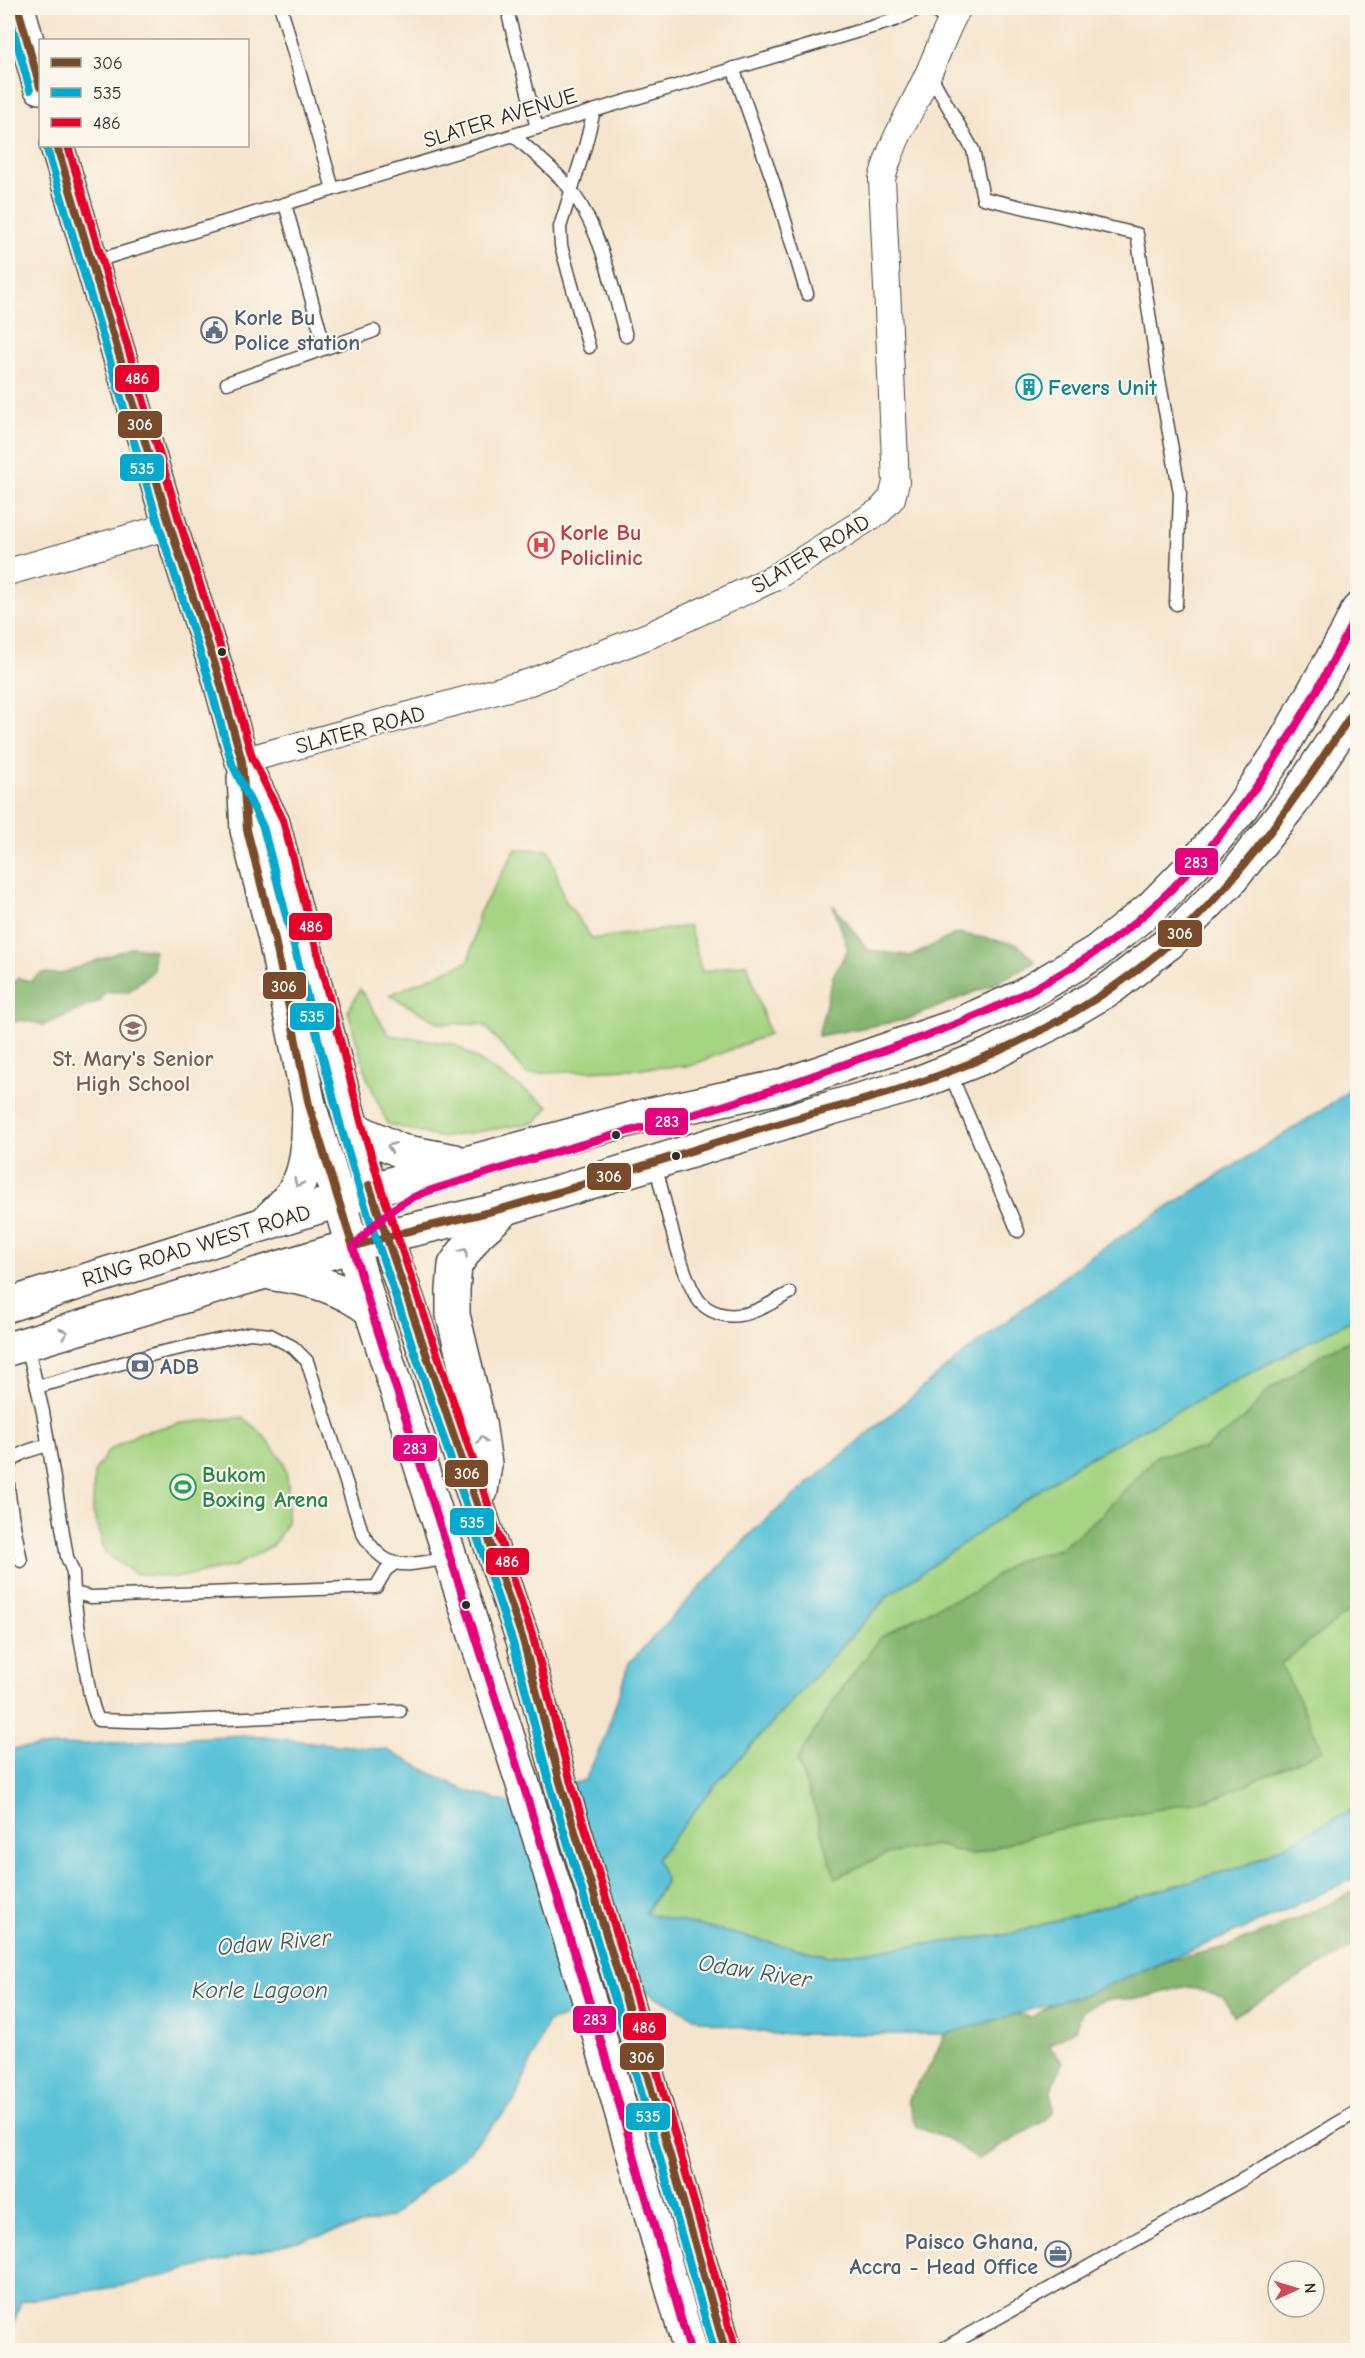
<svg xmlns="http://www.w3.org/2000/svg" width="1365" height="2358" font-family="'Comic Neue',sans-serif">
<rect width="100%" height="100%" fill="#fbf7ec"/>
<filter id="ink" filterUnits="userSpaceOnUse"><feTurbulence type="fractalNoise" baseFrequency=".0167" numOctaves="2"/><feDisplacementMap in="SourceGraphic" scale="12" xChannelSelector="R" yChannelSelector="G"/><feConvolveMatrix kernelMatrix="1 2 1 2 8 2 1 2 1" color-interpolation-filters="sRGB"/></filter>
<filter id="wash" filterUnits="userSpaceOnUse"><feTurbulence type="fractalNoise" baseFrequency=".008" numOctaves="4" result="noise"/><feDisplacementMap in="SourceGraphic" scale="24" xChannelSelector="R" yChannelSelector="G"/><feGaussianBlur stdDeviation="1.35" result="paint"/><feColorMatrix in="noise" values="0 0 0 0 0 0 0 0 0 0 0 0 0 0 0 0 0 1.4 0 .05"/><feComposite in="paint" operator="in"/></filter>
<g filter="url(#wash)">
<rect width="100%" height="100%" fill="#f6e5ce"/>
<g fill="#a5d482" stroke="#688056" stroke-width="1.5">
<polygon points="516,849 549,850 565,900 592,939 689,926 702,972 747,963 769,1034 690,1066 527,1074 484,1025 439,1023 389,995 469,961 479,913"/>
<polygon points="360,989 389,1035 454,1044 549,1106 536,1122 442,1138 388,1124 367,1078 348,1011"/>
<polygon points="1357,1317 1357,1807 1249,1864 1010,1934 829,1956 645,1914 666,1882 656,1859 715,1785 888,1596 1077,1464"/>
<polygon points="243,1417 263,1435 284,1462 288,1483 287,1522 274,1545 235,1566 176,1578 134,1573 105,1553 93,1512 94,1473 108,1451 139,1433 181,1423"/>
</g>
<g fill="#84b670" stroke="#58704e" stroke-width="1.5">
<polygon points="833,905 868,950 912,956 957,933 1017,944 1036,962 994,984 905,1020 818,1036 833,976 848,949"/>
<polygon points="133,947 154,950 153,971 128,992 105,992 100,1001 44,1025 22,1020 8,1023 8,988 18,978 30,981 42,973 60,974"/>
<polygon points="1357,1337 1357,1605 1281,1664 1323,1750 1216,1798 1049,1831 971,1855 936,1845 887,1854 835,1878 816,1812 797,1760 836,1697 881,1637 940,1605 974,1592 1015,1561 1060,1549 1101,1515 1158,1455 1204,1449 1245,1418 1270,1389 1323,1354"/>
<polygon points="1357,1890 1357,1944 1234,2016 1224,1998 1207,1991 1183,1987 1142,1998 1104,2000 1083,2010 1075,2029 1048,2046 1063,2061 1051,2091 1053,2112 1043,2122 978,2159 950,2140 916,2127 907,2100 931,2064 958,2005 1033,2017 1077,1986 1126,1977 1171,1960 1226,1947 1306,1915"/>
</g>
<polygon fill="#5bc2d8" stroke="#437682" stroke-width="1.5" points="1357,1084 1357,1317 1077,1464 888,1596 715,1785 657,1859 666,1882 645,1913 829,1956 1010,1934 1249,1864 1357,1807 1357,1877 1262,1921 1089,1993 946,2034 774,2034 700,2020 643,1990 548,2022 514,2102 462,2158 391,2217 128,2285 21,2301 14,2323 8,2334 8,1749 243,1735 387,1750 462,1789 508,1803 585,1780 605,1737 629,1663 756,1528 948,1366 1092,1255 1330,1105"/>
</g>
<g filter="url(#ink)">
<g fill="none" stroke-linecap="round" stroke-linejoin="round">
<g stroke="#494743" stroke-width="15">
<g id="lane">
<polyline points="281,8 333,189"/>
<polyline points="930,8 950,22"/>
<polyline points="509,18 537,128"/>
<polyline points="733,68 774,184 807,294"/>
<polyline points="929,73 973,150 983,198 1137,234 1158,373 1180,493 1176,604"/>
<path d="M513,135C531,151 560,174 573,193C603,235 612,288 626,336"/>
<polyline points="285,204 325,348"/>
<polyline points="92,262 895,20 920,8"/>
<polyline points="589,347 561,246 560,227 585,147 594,111"/>
<polyline points="227,383 374,331"/>
<polyline points="949,1071 1018,1231"/>
<path d="M655,1163C663,1194 682,1283 701,1303C711,1313 726,1317 739,1315C757,1313 774,1301 790,1293"/>
<polyline points="27,1345 43,1412 67,1557 73,1572 74,1593 91,1597 376,1587 386,1570 394,1564"/>
<path d="M37,1387L158,1353L250,1333L270,1335L293,1347L307,1361L362,1532C387,1576 407,1564 450,1558"/>
<path d="M21,1561C18,1543 3,1482 9,1467C15,1452 35,1449 48,1445"/>
<path d="M74,1593C76,1616 80,1637 84,1659C88,1681 89,1699 98,1720L162,1722L400,1711"/>
<polyline points="941,2350 1270,2164 1358,2111"/>
</g>
</g>
<g stroke="#494743" stroke-width="28">
<g id="street">
<polyline points="8,572 170,526"/>
<path d="M242,761L530,682L650,635L774,578L880,511L892,498L896,482L882,179C893,137 912,110 929,72C939,50 946,28 958,8"/>
</g>
</g>
<g stroke="#494743" stroke-width="36">
<g id="secondary">
<polyline points="18,8 40,87"/>
<polyline points="57,146 170,526 217,671 242,761 273,823 352,1128 371,1191"/>
<polyline points="244,778 247,830 274,935 309,1105 339,1201"/>
</g>
</g>
<g stroke="#494743" stroke-width="36">
<g id="primary">
<polyline points="352,1128 401,1151 455,1161"/>
<polyline points="339,1201 371,1310 526,1794 592,2010 690,2350"/>
<polyline points="379,1216 523,1640 560,1782 626,2000 725,2350"/>
<path d="M264,1224C275,1213 288,1202 296,1188C310,1164 308,1132 309,1105"/>
<path d="M274,1274C311,1279 341,1287 371,1310"/>
<polyline points="8,1305 410,1178 643,1116 778,1087 953,1027 1021,997 1096,952 1151,908 1197,861 1238,812 1277,756 1345,637 1358,610"/>
<polyline points="8,1349 385,1236 506,1208 831,1108 913,1085 989,1055 1046,1026 1112,987 1170,942 1229,882 1292,803 1358,704"/>
<polyline points="481,1491 485,1464 479,1423 453,1315 453,1290 455,1265 477,1234 505,1209"/>
</g>
</g>
<use href="#lane" stroke="#fff" stroke-width="12"/>
<use href="#street" stroke="#fff" stroke-width="26"/>
<use href="#secondary" stroke="#fff" stroke-width="33"/>
<use href="#primary" stroke="#fff" stroke-width="33"/>
<g stroke="#fbf7ec" stroke-width="12">
<g id="bus-1">
<polyline points="18,8 40,87"/>
<path d="M57,146L170,526L217,671L242,761L247,830L274,935L309,1105L353,1247C404,1230 457,1221 508,1207C600,1181 690,1150 781,1123C824,1110 869,1100 912,1085C1004,1054 1098,1007 1171,942C1246,875 1302,788 1358,705"/>
<polyline points="369,1185 523,1640 560,1782 626,2000 725,2350"/>
</g>
</g>
<g stroke="#fbf7ec" stroke-width="12">
<g id="bus-2">
<polyline points="8,11 30,90"/>
<polyline points="47,149 160,529 207,674 232,764 263,827 342,1131 361,1194 513,1643 550,1785 616,2003 714,2350"/>
</g>
</g>
<g stroke="#fbf7ec" stroke-width="12">
<polyline id="bus-3" points="68,146 180,523 227,668 252,757 283,820 362,1125 381,1188 533,1637 570,1779 636,1997 735,2347"/>
</g>
<g stroke="#fbf7ec" stroke-width="12">
<path id="bus-4" d="M690,2350L592,2010L526,1794L371,1310L353,1247C369,1230 384,1214 404,1202C426,1190 451,1184 475,1177C522,1161 570,1148 618,1134C656,1124 695,1115 732,1103C774,1090 815,1075 856,1060C943,1031 1017,1004 1094,953C1209,878 1299,733 1358,611"/>
</g>
<use href="#bus-1" stroke="#7a4b2a" stroke-width="8"/>
<use href="#bus-2" stroke="#00a9ce" stroke-width="8"/>
<use href="#bus-3" stroke="#e4002b" stroke-width="8"/>
<use href="#bus-4" stroke="#e5007d" stroke-width="8"/>
</g>
<defs><path id="oneway-chevron" d="M-2-3.5L2.5 0L-2 3.5" fill="none" stroke-width="1.6" stroke-linecap="round" stroke-linejoin="round" transform="scale(1.5)"/></defs>
<g stroke="#a0a0a0">
<use href="#oneway-chevron" transform="translate(391 1147) rotate(-159)"/>
<use href="#oneway-chevron" transform="translate(298 1183) rotate(116)"/>
<use href="#oneway-chevron" transform="translate(464 1252) rotate(-55)"/>
<use href="#oneway-chevron" transform="translate(64 1333) rotate(-17)"/>
<use href="#oneway-chevron" transform="translate(482 1440) rotate(-98)"/>
</g>
</g>
<defs>
<g id="civic-ring" transform="scale(1.35)"><circle r="9.5" fill="#fbf7ec" stroke="#5c6f8a" stroke-width="1.5"/><path d="M-.6-6.5H3V-4.5H.6V-3L4-1V1h2V6H-6V1h2V-1L-.6-3ZM-1.2 2.5V6h2.4V2.5Z" fill="#5c6f8a"/></g>
<g id="building-ring" transform="scale(1.35)"><circle r="9.5" fill="#fbf7ec" stroke="#0f9aa8" stroke-width="1.5"/><path d="M-4-6H4V6H1V3H-1V6H-4ZM-2.5-4.3h1.7v1.8h-1.7ZM.8-4.3h1.7v1.8H.8ZM-2.5-1h1.7V.8h-1.7ZM.8-1h1.7V.8H.8Z" fill="#0f9aa8"/></g>
<g id="hospital-ring" transform="scale(1.35)"><circle r="9.5" fill="#fbf7ec" stroke="#e0444e" stroke-width="1.5"/><path d="M-5-5h3v3.5h4V-5h3V5h-3V1.5h-4V5h-3Z" fill="#e0444e"/></g>
<g id="school-ring" transform="scale(1.35)"><circle r="9.5" fill="#fbf7ec" stroke="#8d6e63" stroke-width="1.5"/><path d="M0-5L7-2L0 1L-7-2ZM-4 1L0 2.5L4 1V4Q0 6-4 4Z" fill="#8d6e63"/></g>
<g id="bank-ring" transform="scale(1.35)"><circle r="9.5" fill="#fbf7ec" stroke="#5c6f8a" stroke-width="1.5"/><path d="M-6-4H6V4H-6ZM0-2.3a2.3 2.3 0 1 0 0 4.6a2.3 2.3 0 1 0 0-4.6Z" fill="#5c6f8a"/></g>
<g id="stadium-ring" transform="scale(1.35)"><circle r="9.5" fill="#fbf7ec" stroke="#2e9e5b" stroke-width="1.5"/><path d="M0-5a6.5 5 0 1 0 0 10a6.5 5 0 1 0 0-10ZM-3.5-1.8h7v3.6h-7Z" fill="#2e9e5b"/></g>
<g id="office-ring" transform="scale(1.35)"><circle r="9.5" fill="#fbf7ec" stroke="#5c6f8a" stroke-width="1.5"/><path d="M-6-3h4V-5.5h4V-3h4V5H-6ZM-1-4.5V-3h2v-1.5ZM-6 0V1H6V0Z" fill="#5c6f8a"/></g>
</defs>
<g fill-rule="evenodd">
<use href="#civic-ring" x="214" y="330"/>
<use href="#building-ring" x="1029" y="387"/>
<use href="#hospital-ring" x="541" y="545"/>
<use href="#school-ring" x="133" y="1028"/>
<use href="#bank-ring" x="140" y="1366"/>
<use href="#stadium-ring" x="183" y="1487"/>
<use href="#office-ring" x="1058" y="2254"/>
</g>
<g fill="#2b2b2b" stroke="#fbf7ec" stroke-width="2">
<circle cx="222" cy="652" r="5"/>
<circle cx="616" cy="1135" r="5"/>
<circle cx="676" cy="1156" r="5"/>
<circle cx="466" cy="1605" r="5"/>
</g>
<g text-anchor="middle" stroke-width="4.5" stroke-linejoin="round" paint-order="stroke">
<g font-size="22" fill="#2b2b2b" stroke="#fbf7ec">
<text transform="translate(500 117) rotate(-17)" y="8">SLATER AVENUE</text>
<text transform="translate(810 553) rotate(-31)" y="8">SLATER ROAD</text>
<text transform="translate(360 729) rotate(-15)" y="8">SLATER ROAD</text>
<text transform="translate(196 1245) rotate(-17)" y="8">RING ROAD WEST ROAD</text>
</g>
<g font-size="22" font-weight="bold" fill="#4e5e75" stroke="#fbf7ec" text-anchor="start">
<text x="234" y="325">Korle Bu<tspan x="234" dy="25">Police station</tspan></text>
<text x="160" y="1374">ADB</text>
<text x="1038" y="2249" text-anchor="end">Paisco Ghana,<tspan x="1038" dy="25">Accra - Head Office</tspan></text>
</g>
<g font-size="22" font-weight="bold" fill="#0d838f" stroke="#fbf7ec" text-anchor="start">
<text x="1048" y="395">Fevers Unit</text>
</g>
<g font-size="22" font-weight="bold" fill="#be3a42" stroke="#fbf7ec" text-anchor="start">
<text x="560" y="540">Korle Bu<tspan x="560" dy="25">Policlinic</tspan></text>
</g>
<g font-size="22" font-weight="bold" fill="#785e54" stroke="#fbf7ec">
<text x="133" y="1066">St. Mary's Senior<tspan x="133" dy="25">High School</tspan></text>
</g>
<g font-size="22" font-weight="bold" fill="#27864d" stroke="#fbf7ec" text-anchor="start">
<text x="202" y="1482">Bukom<tspan x="202" dy="25">Boxing Arena</tspan></text>
</g>
<g font-size="24" font-style="italic" fill="#39585f" stroke="#fbf7ec">
<text transform="translate(274 1942) rotate(-5)" y="8">Odaw River</text>
<text transform="translate(755 1971) rotate(9)" y="8">Odaw River</text>
<text x="260" y="1998">Korle Lagoon</text>
</g>
</g>
<g stroke="#fbf7ec" stroke-width="2">
<rect x="114" y="364" width="46" height="29" rx="6" fill="#e4002b"/>
<rect x="117" y="410" width="46" height="29" rx="6" fill="#7a4b2a"/>
<rect x="119" y="453" width="46" height="29" rx="6" fill="#00a9ce"/>
<rect x="1174" y="847" width="45" height="29" rx="6" fill="#e5007d"/>
<rect x="288" y="912" width="45" height="29" rx="6" fill="#e4002b"/>
<rect x="1157" y="919" width="46" height="29" rx="6" fill="#7a4b2a"/>
<rect x="262" y="971" width="45" height="29" rx="6" fill="#7a4b2a"/>
<rect x="289" y="1002" width="46" height="29" rx="6" fill="#00a9ce"/>
<rect x="644" y="1107" width="45" height="29" rx="6" fill="#e5007d"/>
<rect x="586" y="1162" width="46" height="29" rx="6" fill="#7a4b2a"/>
<rect x="392" y="1434" width="46" height="28" rx="6" fill="#e5007d"/>
<rect x="444" y="1459" width="45" height="29" rx="6" fill="#7a4b2a"/>
<rect x="449" y="1507" width="46" height="29" rx="6" fill="#00a9ce"/>
<rect x="485" y="1547" width="45" height="29" rx="6" fill="#e4002b"/>
<rect x="572" y="2005" width="45" height="29" rx="6" fill="#e5007d"/>
<rect x="622" y="2012" width="45" height="29" rx="6" fill="#e4002b"/>
<rect x="619" y="2042" width="46" height="29" rx="6" fill="#7a4b2a"/>
<rect x="625" y="2102" width="46" height="29" rx="6" fill="#00a9ce"/>
</g>
<g font-size="16" text-anchor="middle" font-weight="bold" fill="#fff">
<text x="137" y="384">486</text>
<text x="140" y="430">306</text>
<text x="142" y="474">535</text>
<text x="1196" y="868">283</text>
<text x="311" y="932">486</text>
<text x="1180" y="939">306</text>
<text x="284" y="992">306</text>
<text x="312" y="1022">535</text>
<text x="667" y="1127">283</text>
<text x="609" y="1182">306</text>
<text x="415" y="1454">283</text>
<text x="467" y="1479">306</text>
<text x="472" y="1528">535</text>
<text x="507" y="1567">486</text>
<text x="595" y="2025">283</text>
<text x="644" y="2033">486</text>
<text x="642" y="2063">306</text>
<text x="648" y="2122">535</text>
</g>
<rect width="1365" height="2358" fill="none" stroke="#fbf7ec" stroke-width="30"/>
<rect x="39" y="39" width="210" height="108" fill="#fbf7ec" stroke="#a8a59f" stroke-width="1.5"/>
<rect x="51" y="58" width="30" height="9" fill="#7a4b2a" stroke="#a8a59f" stroke-width="1.5"/>
<text x="93" y="69" font-size="18" fill="#2b2b2b">306</text>
<rect x="51" y="88" width="30" height="9" fill="#00a9ce" stroke="#a8a59f" stroke-width="1.5"/>
<text x="93" y="99" font-size="18" fill="#2b2b2b">535</text>
<rect x="51" y="118" width="30" height="9" fill="#e4002b" stroke="#a8a59f" stroke-width="1.5"/>
<text x="93" y="129" font-size="18" fill="#2b2b2b">486</text>
<g transform="translate(1296 2289) rotate(86)"><circle r="28" fill="#fbf7ec" stroke="#a8a59f" stroke-width="1.5"/>
<path d="M0-4.5L10 22L0 15L-10 22Z" fill="#d1495b"/>
<text y="-9" font-size="16" font-weight="bold" text-anchor="middle" fill="#2b2b2b">N</text>
</g>
</svg>
